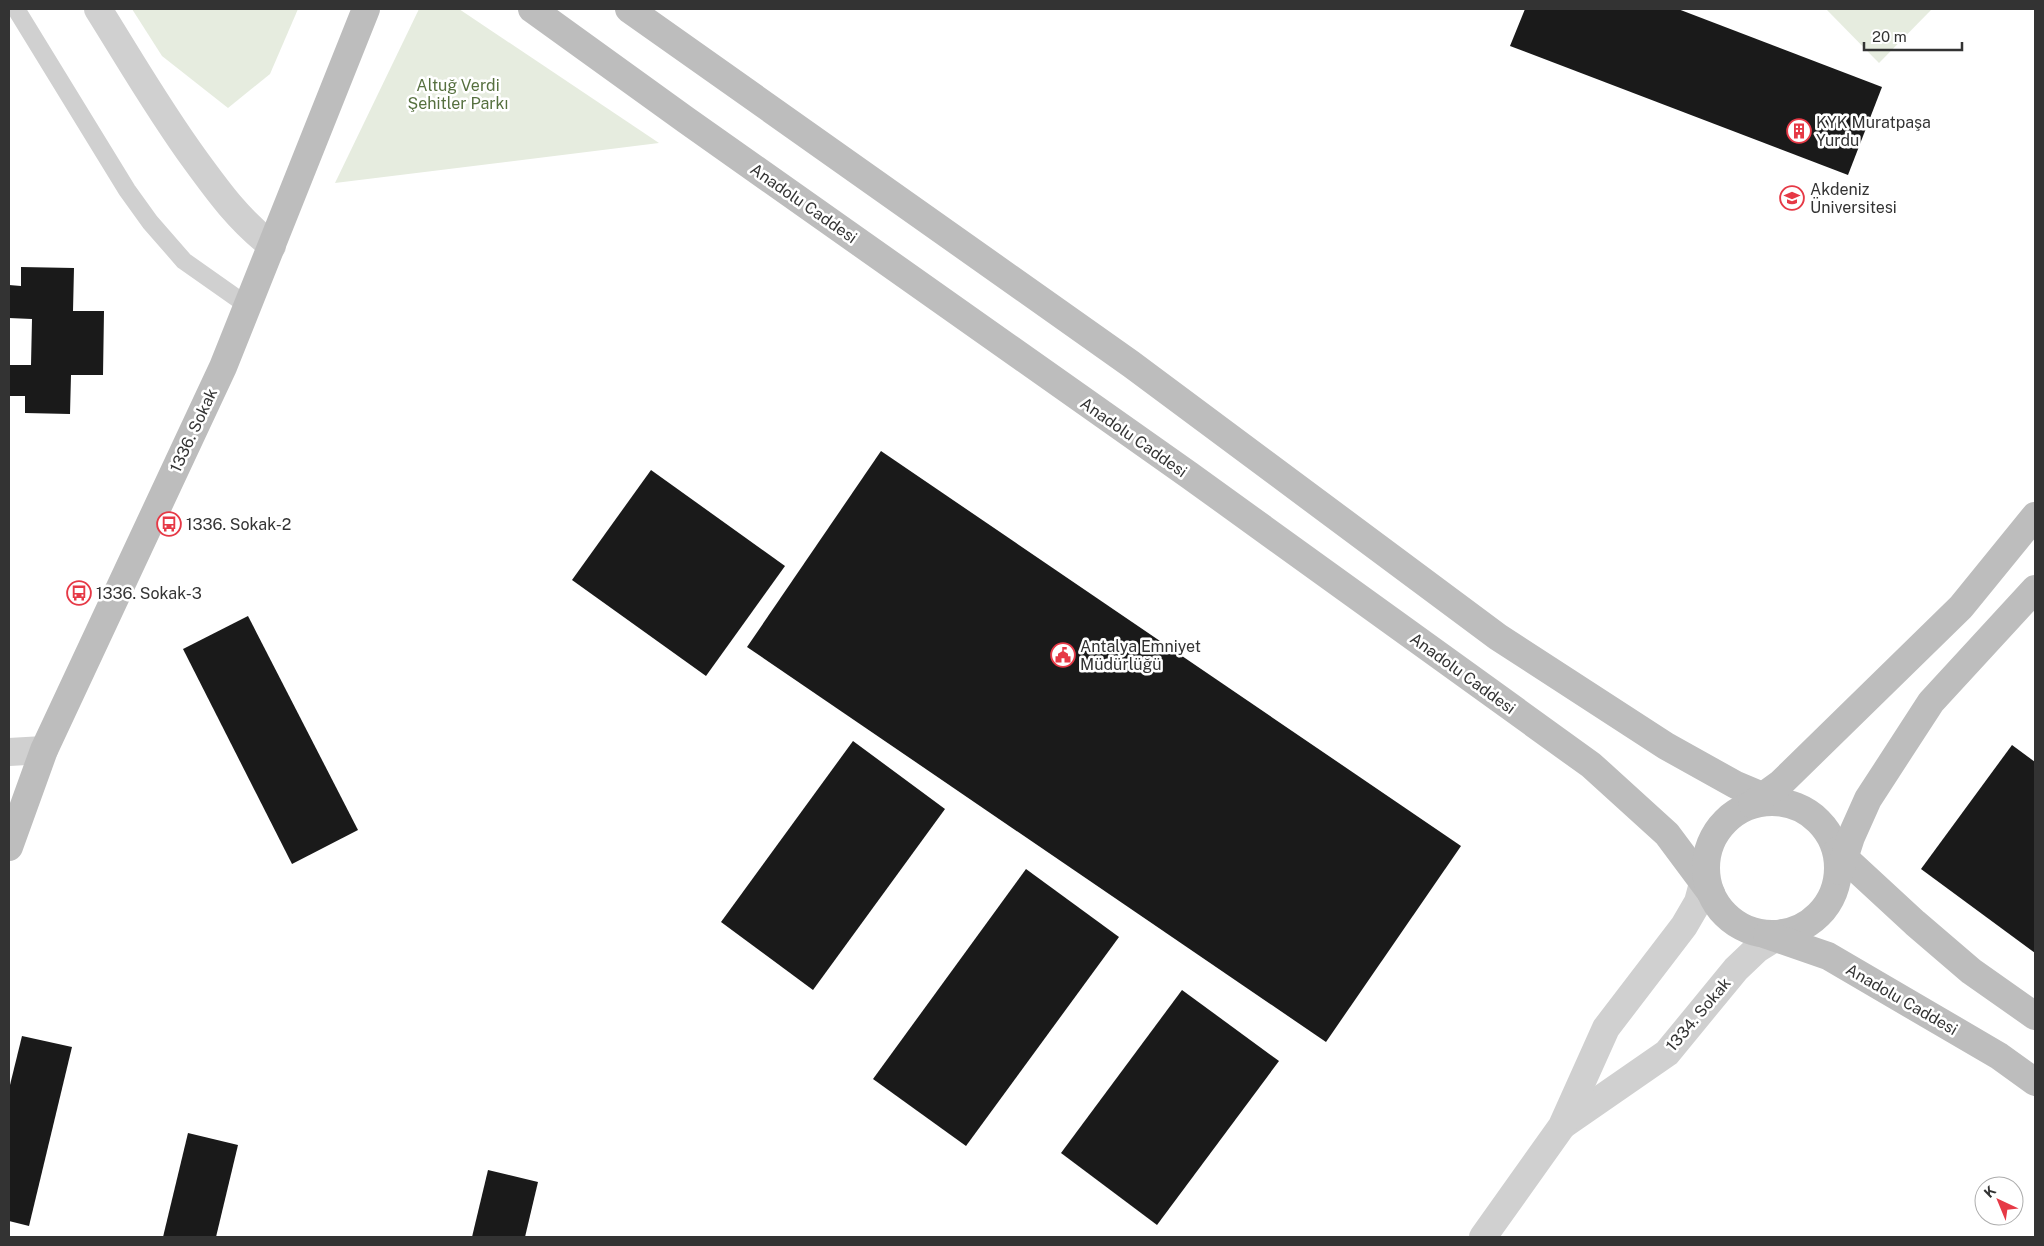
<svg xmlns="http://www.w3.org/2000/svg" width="2044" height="1246" font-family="'Public Sans',sans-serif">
<rect width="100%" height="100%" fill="#fff"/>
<g fill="#e6ecdf">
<polygon points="132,9 298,9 270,74 228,108 162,56"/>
<polygon points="419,9 459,9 659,143 335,183"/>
<polygon points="1826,9 1932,9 1879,63"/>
</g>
<g fill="#1a1a1a">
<polygon points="1525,9 1678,9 1882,87 1848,175 1510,46"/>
<polygon points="21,267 74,268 73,311 104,311 103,375 71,375 70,414 25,413 25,396 9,396 9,365 31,365 32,319 9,318 9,285 21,286"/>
<polygon points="881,451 1461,846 1326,1042 747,647"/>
<polygon points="651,470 785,566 706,676 572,580"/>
<polygon points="248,616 358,830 292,864 183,649"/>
<polygon points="853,741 945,809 813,990 721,922"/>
<polygon points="2012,745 2035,762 2035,953 1921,869"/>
<polygon points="1026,869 1119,937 966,1146 873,1079"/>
<polygon points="1182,990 1279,1061 1157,1225 1061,1153"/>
<polygon points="22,1036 72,1047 29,1226 9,1221 9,1089"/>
<polygon points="188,1133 238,1145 216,1237 163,1237"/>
<polygon points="488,1170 538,1182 525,1237 472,1237"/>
</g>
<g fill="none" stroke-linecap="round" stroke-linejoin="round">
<polyline stroke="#d0d0d0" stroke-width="18" points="16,9 127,190 150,222 184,261 248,306"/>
<g stroke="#d0d0d0" stroke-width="28">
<path d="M98,9C130,60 160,112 196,161C220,194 239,220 272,246"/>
<polyline points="9,752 44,750"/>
<polyline points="1563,1125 1667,1053 1736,969 1757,949 1783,933"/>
<polyline points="1483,1237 1562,1126 1606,1028 1684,926 1698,902 1706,872"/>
</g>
<g stroke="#bdbdbd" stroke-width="28">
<polyline points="532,9 686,120 1189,475 1591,765 1667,834 1711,893"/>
<polyline points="629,9 1131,364 1498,637 1666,746 1736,785 1774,801"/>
<circle cx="1772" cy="868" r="66"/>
<polyline points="1752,804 1781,783 1961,607 2035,516"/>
<polyline points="9,847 44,750 223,367 366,9"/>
<polyline points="1837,851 1915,923 1971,971 2035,1016"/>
<polyline points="1840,871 1851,837 1868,799 1931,702 2035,589"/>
<polyline points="1767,935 1828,956 1999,1056 2035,1082"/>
</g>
</g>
<defs>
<g id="building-ring" transform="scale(1.25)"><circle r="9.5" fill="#fff" stroke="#e63946" stroke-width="1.5"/><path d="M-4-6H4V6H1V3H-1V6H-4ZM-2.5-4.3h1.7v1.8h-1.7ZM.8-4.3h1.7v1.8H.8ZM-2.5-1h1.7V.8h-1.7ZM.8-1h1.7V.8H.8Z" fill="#e63946"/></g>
<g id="university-ring" transform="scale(1.25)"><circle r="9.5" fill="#fff" stroke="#e63946" stroke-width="1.5"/><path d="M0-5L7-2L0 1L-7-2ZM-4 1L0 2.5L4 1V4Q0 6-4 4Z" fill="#e63946"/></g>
<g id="bus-ring" transform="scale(1.25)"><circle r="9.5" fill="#fff" stroke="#e63946" stroke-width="1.5"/><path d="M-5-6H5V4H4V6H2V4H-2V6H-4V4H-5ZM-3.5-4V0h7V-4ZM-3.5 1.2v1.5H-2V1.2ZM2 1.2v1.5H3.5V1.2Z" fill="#e63946"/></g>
<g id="civic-ring" transform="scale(1.25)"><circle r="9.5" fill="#fff" stroke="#e63946" stroke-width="1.5"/><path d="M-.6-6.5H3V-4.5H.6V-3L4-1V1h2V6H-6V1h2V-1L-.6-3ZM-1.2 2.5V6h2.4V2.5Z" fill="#e63946"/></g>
</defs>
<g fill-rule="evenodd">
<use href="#building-ring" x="1799" y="131"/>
<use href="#university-ring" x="1792" y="198"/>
<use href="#bus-ring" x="169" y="524"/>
<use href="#bus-ring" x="79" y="593"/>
<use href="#civic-ring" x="1063" y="655"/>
</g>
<g text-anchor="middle" stroke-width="5" stroke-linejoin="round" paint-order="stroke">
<g font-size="16" fill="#56703f" stroke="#fff">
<text x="458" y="91">Altuğ Verdi<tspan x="458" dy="18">Şehitler Parkı</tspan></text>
</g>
<g font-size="16" fill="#333" stroke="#fff" text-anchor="start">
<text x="1816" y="128">KYK Muratpaşa<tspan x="1816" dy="18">Yurdu</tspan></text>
<text x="1810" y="195">Akdeniz<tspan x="1810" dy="18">Üniversitesi</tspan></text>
<text x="186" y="530">1336. Sokak-2</text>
<text x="96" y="599">1336. Sokak-3</text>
<text x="1080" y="652">Antalya Emniyet<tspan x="1080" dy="18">Müdürlüğü</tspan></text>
</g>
<g font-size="16" fill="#333" stroke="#fff">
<text transform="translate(804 203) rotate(35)" y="6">Anadolu Caddesi</text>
<text transform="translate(193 430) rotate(-65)" y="6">1336. Sokak</text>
<text transform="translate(1134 437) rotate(35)" y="6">Anadolu Caddesi</text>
<text transform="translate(1463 673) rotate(36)" y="6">Anadolu Caddesi</text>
<text transform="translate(1902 999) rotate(30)" y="6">Anadolu Caddesi</text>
<text transform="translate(1698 1014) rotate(-50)" y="6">1334. Sokak</text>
</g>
</g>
<rect width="2044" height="1246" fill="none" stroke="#333333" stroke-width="20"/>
<g transform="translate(1999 1201) rotate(316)"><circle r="24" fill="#ffffff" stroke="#adadad"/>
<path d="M0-4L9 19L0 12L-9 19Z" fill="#e63946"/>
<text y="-8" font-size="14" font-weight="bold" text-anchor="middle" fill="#333333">K</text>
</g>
<path d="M1864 42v8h98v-8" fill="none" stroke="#333333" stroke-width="2.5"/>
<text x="1872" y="42" font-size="15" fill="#333333" stroke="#ffffff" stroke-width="4" paint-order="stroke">20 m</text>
</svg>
